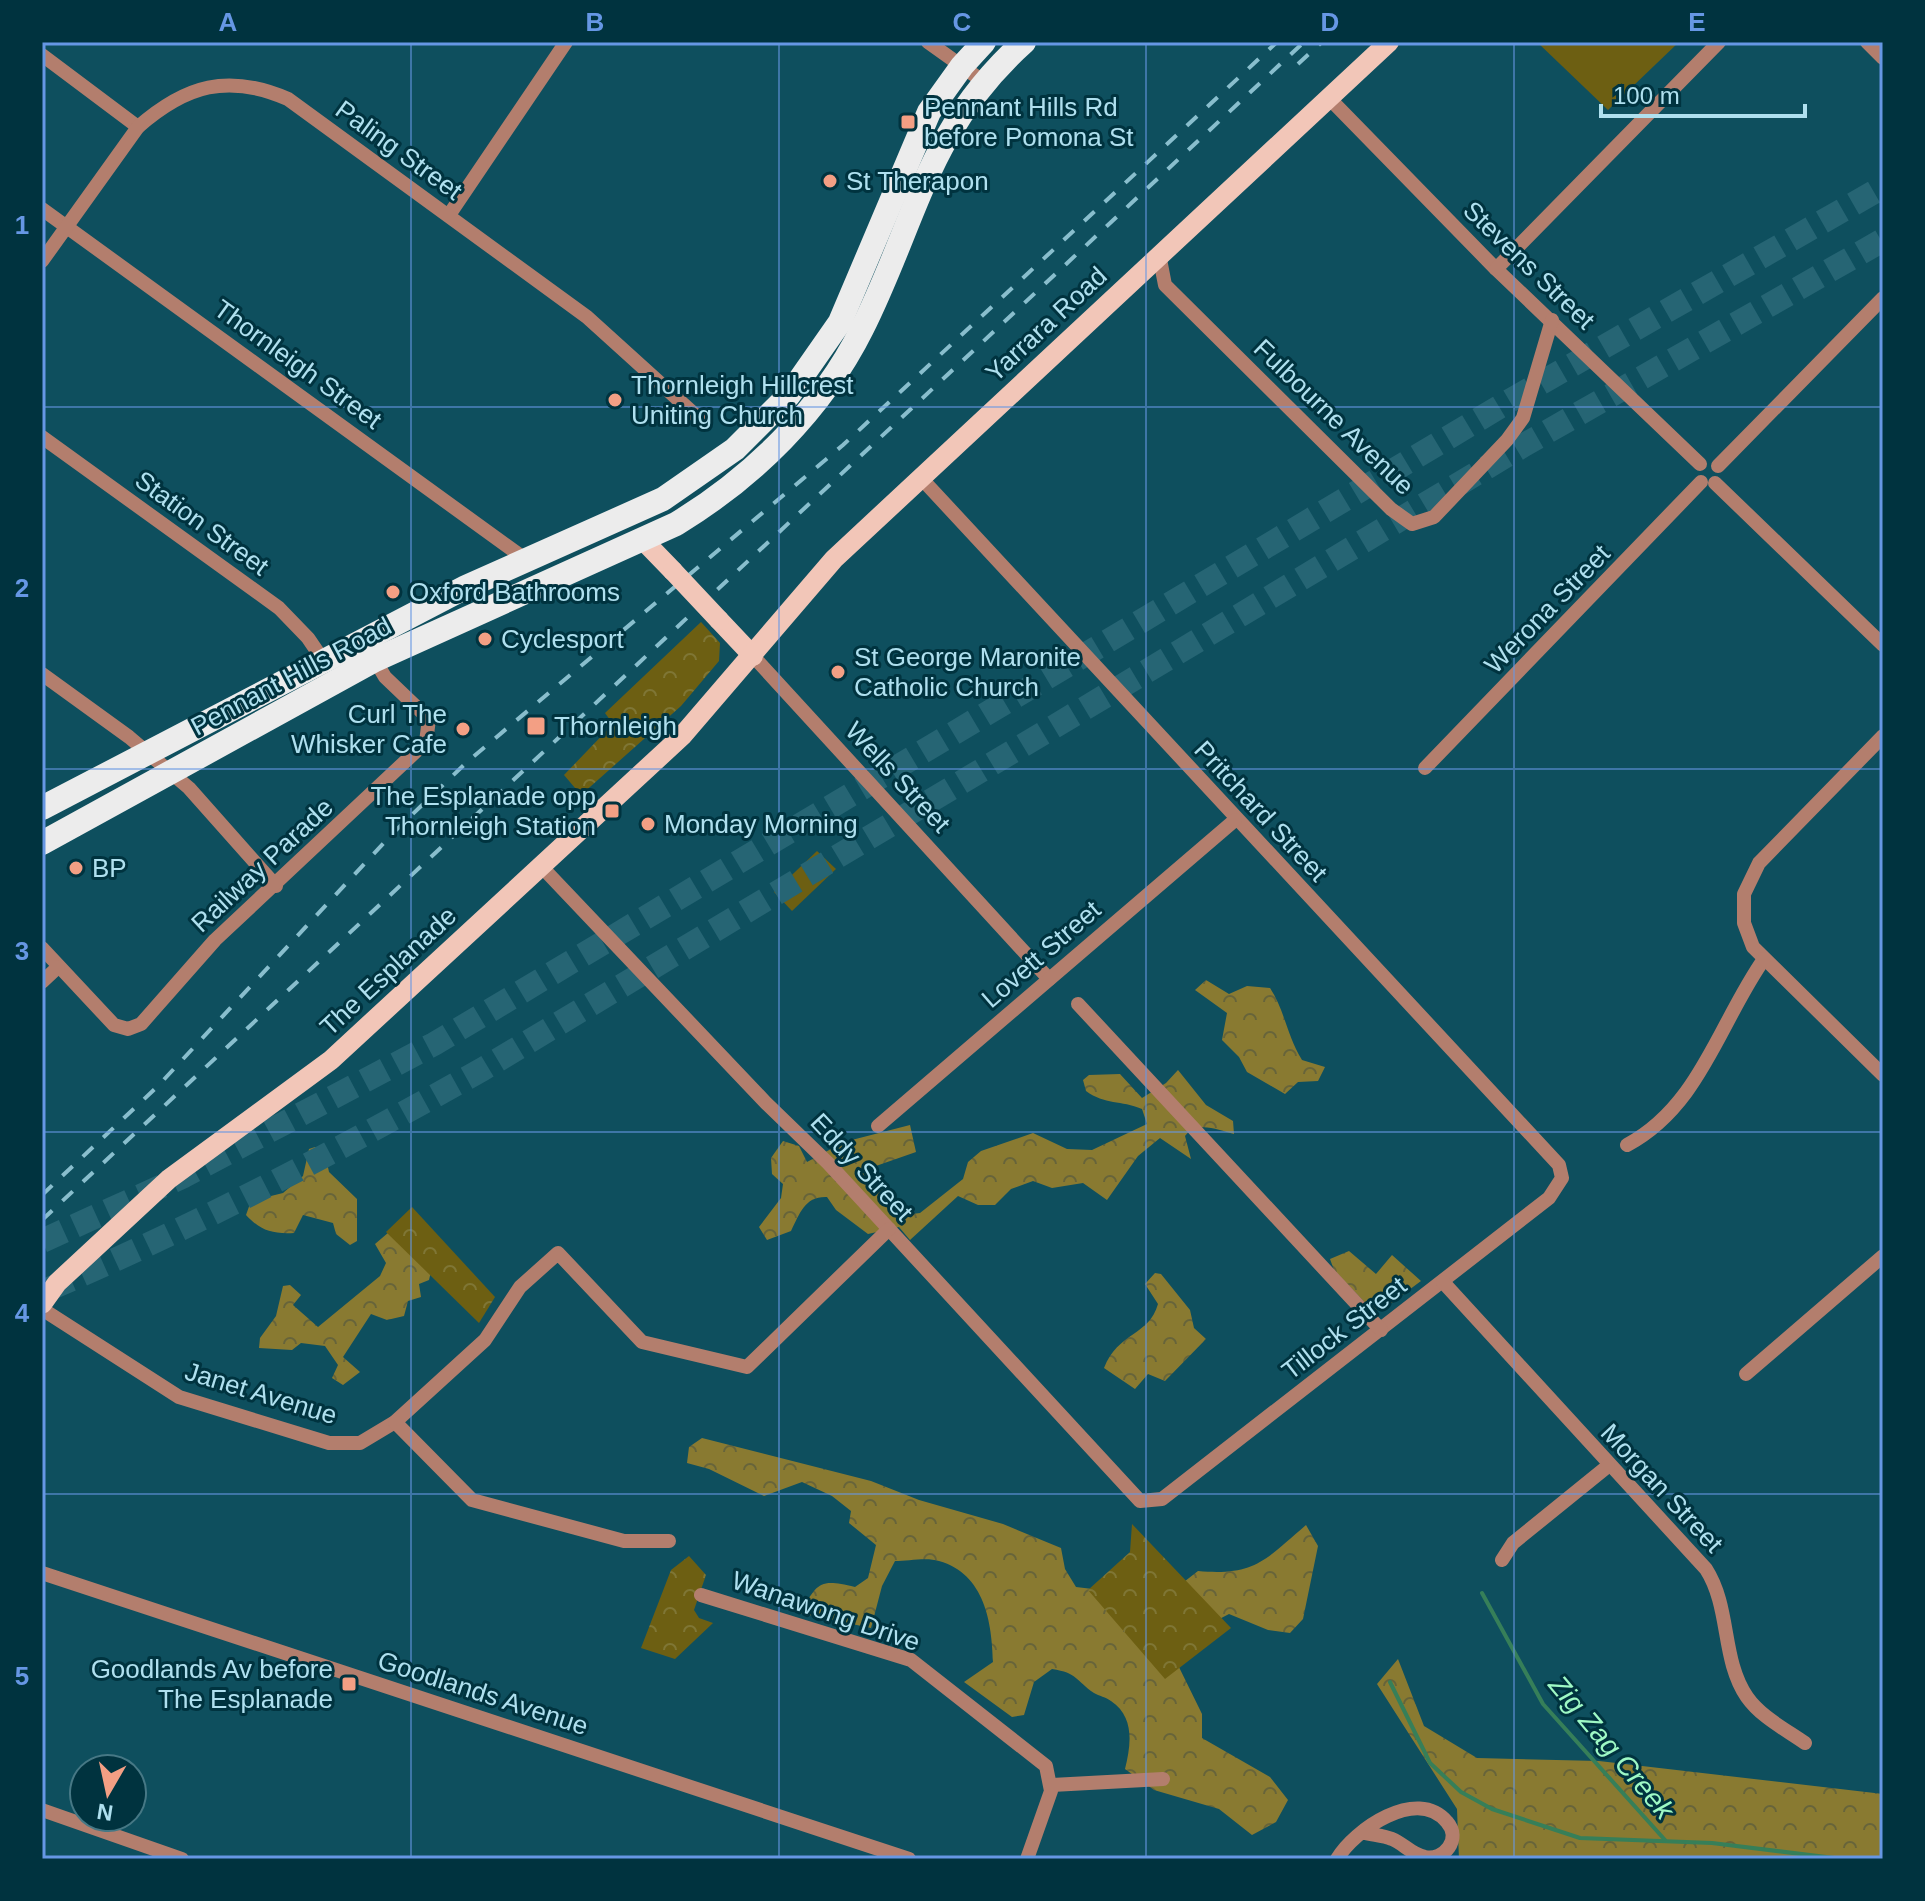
<svg xmlns="http://www.w3.org/2000/svg" width="1925" height="1901" font-family="Helvetica,sans-serif">
<defs>
<pattern id="forest-crowns" width="20" height="18" patternUnits="userSpaceOnUse" patternTransform="scale(2)"><rect width="20" height="18" fill="#897a31"/><path d="M2 6a3 3 0 1 1 6 0M12 15a3 3 0 1 1 6 0" fill="none" stroke="#67643a"/></pattern>
<pattern id="park-crowns" width="20" height="18" patternUnits="userSpaceOnUse" patternTransform="scale(2)"><rect width="20" height="18" fill="#6d5f12"/><path d="M2 6a3 3 0 1 1 6 0M12 15a3 3 0 1 1 6 0" fill="none" stroke="#7f7635"/></pattern>
</defs>
<rect width="100%" height="100%" fill="#0e4f5e"/>
<g fill="#6d5f12">
<polygon points="1537,42 1679,42 1608,110"/>
<polygon points="817,851 836,869 792,911 774,892"/>
</g>
<g fill="url(#forest-crowns)">
<path d="M1206,980L1229,994L1247,986L1270,988C1285,1011 1287,1036 1302,1060L1325,1067L1318,1081L1298,1082L1285,1094L1247,1072L1239,1057L1222,1040L1227,1013L1195,990Z"/>
<path d="M1178,1070L1206,1105L1233,1121L1234,1134C1218,1130 1197,1120 1185,1136L1191,1159L1160,1138L1138,1156L1107,1200L1083,1183L1052,1188L1033,1181L1011,1189L995,1205H978L958,1196L910,1240L899,1227L868,1234L836,1210L827,1197C805,1196 800,1213 791,1231L767,1240L759,1227L781,1198L783,1184L772,1174L771,1158L783,1141L799,1146L807,1162L844,1142L910,1125L916,1152L873,1167L904,1215L920,1213L963,1179L968,1162L981,1151L1033,1133L1067,1149L1092,1150L1147,1124L1142,1109C1121,1100 1105,1105 1086,1091L1083,1080L1089,1075L1120,1074L1142,1098L1166,1083Z"/>
<path d="M315,1147L324,1149L329,1172L357,1199V1241L350,1245L336,1234L333,1223L303,1215L294,1233C272,1234 261,1231 246,1215L251,1201L283,1193L303,1176L309,1149Z"/>
<polygon points="409,1215 432,1267 429,1280 419,1284 421,1297 408,1301 404,1316 387,1320 371,1314 343,1357 360,1372 343,1385 332,1378 338,1365 325,1346 301,1343 292,1350 259,1348 260,1338 276,1316 283,1286 290,1285 301,1295 293,1305 318,1327 380,1276 386,1263 375,1244"/>
<polygon points="1349,1251 1376,1274 1392,1255 1421,1281 1382,1310 1371,1309 1334,1270 1330,1259"/>
<path d="M1155,1273L1161,1274L1190,1310L1194,1328L1206,1339L1165,1381L1148,1374L1135,1389L1104,1368C1118,1332 1149,1336 1158,1304L1145,1284Z"/>
<path d="M702,1438L871,1481L919,1500L1003,1524L1061,1548L1065,1569L1076,1587L1101,1590L1180,1585L1198,1571C1255,1576 1265,1560 1306,1525L1318,1546L1303,1619L1290,1633L1268,1630L1229,1614L1206,1626L1175,1659L1202,1714V1738L1270,1777L1288,1800L1276,1822L1252,1835L1219,1809L1154,1790L1125,1769C1131,1745 1135,1717 1111,1701C1106,1697 1099,1696 1094,1693C1075,1680 1078,1673 1052,1669L1034,1682L1024,1715L1012,1717L964,1682L993,1662C992,1623 985,1574 939,1561C927,1557 908,1561 895,1561L882,1586L871,1628L800,1613C818,1583 818,1578 855,1587L868,1578L876,1545L849,1523L851,1511L832,1496L802,1482L764,1496L709,1469L687,1463L689,1447Z"/>
<polygon points="1398,1659 1424,1726 1477,1758 1599,1761 1883,1794 1883,1859 1459,1859 1457,1809 1377,1684"/>
</g>
<g fill="url(#park-crowns)">
<polygon points="701,622 720,643 719,661 681,706 581,795 564,775 613,724 605,713"/>
<polygon points="412,1207 495,1297 479,1323 386,1232"/>
<polygon points="1132,1524 1231,1628 1165,1679 1088,1590 1130,1552"/>
<polygon points="689,1556 706,1575 694,1610 699,1618 713,1623 675,1659 641,1648 671,1570"/>
</g>
<g fill="none" stroke-linecap="round" stroke-linejoin="round">
<g stroke="#367f59" stroke-width="4">
<polyline points="1482,1593 1543,1704 1665,1840"/>
<polyline points="1390,1682 1430,1763 1461,1792 1492,1809 1580,1838 1712,1843 1842,1859"/>
</g>
<g stroke="#266574" stroke-width="24" stroke-dasharray="24 12" stroke-linecap="butt">
<polyline points="42,1241 184,1176 434,1044 1511,400 1883,187"/>
<path d="M49,1289C199,1225 342,1148 483,1069L1524,445L1883,240"/>
</g>
<g stroke="#b37e6d" stroke-width="14">
<polyline points="928,42 984,82"/>
<polyline points="1867,42 1883,58"/>
<polyline points="42,55 138,127"/>
<polyline points="1328,97 1496,269 1700,464"/>
<polyline points="42,209 525,559"/>
<polyline points="449,215 566,42"/>
<polyline points="1159,254 1165,285 1391,509 1412,524 1434,517 1507,440 1523,418 1552,320"/>
<path d="M42,261L138,127C186,85 228,73 288,99L587,317L703,422"/>
<polyline points="1496,269 1719,42"/>
<polyline points="42,437 279,608 308,638 323,660"/>
<polyline points="1718,466 1883,298"/>
<polyline points="1715,483 1883,645"/>
<polyline points="753,656 1049,979"/>
<polyline points="42,674 129,737 189,788 276,886"/>
<polyline points="1883,736 1759,863 1744,894 1744,923 1753,947 1883,1075"/>
<polyline points="1425,768 1701,482"/>
<polyline points="540,865 766,1103 828,1163 1140,1501 1162,1499 1549,1198 1562,1178 1559,1165 921,478"/>
<polyline points="42,948 114,1025 128,1029 141,1024 215,940 426,742 429,719 385,677 375,660"/>
<polyline points="42,982 58,967"/>
<polyline points="1078,1004 1381,1330"/>
<polyline points="878,1126 1235,820"/>
<path d="M1627,1145C1700,1106 1719,1023 1764,959"/>
<path d="M1443,1282L1706,1569C1731,1608 1721,1659 1747,1697C1761,1717 1785,1729 1805,1743"/>
<polyline points="42,1309 179,1397 329,1443 360,1443 395,1422 485,1340 520,1287 558,1253 642,1342 747,1367 889,1229"/>
<polyline points="1746,1374 1883,1256"/>
<polyline points="395,1422 472,1500 624,1541 669,1541"/>
<polyline points="1502,1560 1513,1543 1608,1466"/>
<polyline points="42,1573 909,1859"/>
<polyline points="701,1595 911,1660 1046,1766 1051,1791 1027,1859"/>
<polyline points="1052,1785 1163,1779"/>
<polyline points="42,1810 182,1859"/>
<path d="M1337,1859C1354,1830 1417,1786 1447,1822C1462,1839 1444,1861 1425,1857C1412,1855 1403,1843 1392,1839C1383,1835 1371,1835 1362,1832"/>
</g>
<g stroke="#f2c6b8" stroke-width="20">
<polyline points="643,540 673,571"/>
<polyline points="719,620 753,656"/>
<polyline points="42,1304 57,1283 169,1179 331,1060 682,736 834,559 1389,42"/>
</g>
<g stroke="#ececec" stroke-width="24">
<polyline points="42,808 466,587 663,499 735,449 789,395 840,322 929,112 962,66 984,42"/>
<path d="M42,843L375,660L676,524C753,477 821,411 862,329C917,219 926,130 1024,42"/>
</g>
<g stroke="#89becd" stroke-width="4" stroke-dasharray="14 14" stroke-linecap="butt">
<polyline points="1298,64 1322,42"/>
<polyline points="42,1195 157,1087 394,832 467,762 843,445 1277,42"/>
<polyline points="42,1220 1304,42"/>
</g>
<polyline stroke="#f2c6b8" stroke-width="20" points="673,571 719,620"/>
</g>
<path fill="none" stroke="#6697e4" stroke-width="2" stroke-opacity="0.55" d="M411,42V1859M779,42V1859M1146,42V1859M1514,42V1859M42,407H1883M42,769H1883M42,1132H1883M42,1494H1883"/>
<g fill="#f39f84" stroke="#00333f" stroke-width="3">
<rect x="900" y="114" width="16" height="16" rx="4"/>
<circle cx="830" cy="181" r="8"/>
<circle cx="615" cy="400" r="8"/>
<circle cx="393" cy="592" r="8"/>
<circle cx="485" cy="639" r="8"/>
<circle cx="838" cy="672" r="8"/>
<rect x="526" y="716" width="20" height="20" rx="4"/>
<circle cx="463" cy="729" r="8"/>
<rect x="604" y="803" width="16" height="16" rx="4"/>
<circle cx="648" cy="824" r="8"/>
<circle cx="76" cy="868" r="8"/>
<rect x="341" y="1676" width="16" height="16" rx="4"/>
</g>
<g text-anchor="middle" stroke-width="6" stroke-linejoin="round" paint-order="stroke">
<g font-size="26" fill="#afe0ef" stroke="#00333f" text-anchor="start">
<text x="924" y="116">Pennant Hills Rd<tspan x="924" dy="30">before Pomona St</tspan></text>
<text x="846" y="190">St Therapon</text>
<text x="631" y="394">Thornleigh Hillcrest<tspan x="631" dy="30">Uniting Church</tspan></text>
<text x="409" y="601">Oxford Bathrooms</text>
<text x="501" y="648">Cyclesport</text>
<text x="854" y="666">St George Maronite<tspan x="854" dy="30">Catholic Church</tspan></text>
<text x="447" y="723" text-anchor="end">Curl The<tspan x="447" dy="30">Whisker Cafe</tspan></text>
<text x="554" y="735">Thornleigh</text>
<text x="596" y="805" text-anchor="end">The Esplanade opp<tspan x="596" dy="30">Thornleigh Station</tspan></text>
<text x="664" y="833">Monday Morning</text>
<text x="92" y="877">BP</text>
<text x="333" y="1678" text-anchor="end">Goodlands Av before<tspan x="333" dy="30">The Esplanade</tspan></text>
</g>
<g font-size="26" fill="#afe0ef" stroke="#00333f">
<text transform="translate(399 150) rotate(36)" y="9">Paling Street</text>
<text transform="translate(1529 265) rotate(44)" y="9">Stevens Street</text>
<text transform="translate(1046 324) rotate(-43)" y="9">Yarrara Road</text>
<text transform="translate(298 364) rotate(36)" y="9">Thornleigh Street</text>
<text transform="translate(1334 417) rotate(44)" y="9">Fulbourne Avenue</text>
<text transform="translate(202 523) rotate(36)" y="9">Station Street</text>
<text transform="translate(1547 609) rotate(-46)" y="9">Werona Street</text>
<text transform="translate(291 676) rotate(-28)" y="9">Pennant Hills Road</text>
<text transform="translate(898 777) rotate(47)" y="9">Wells Street</text>
<text transform="translate(1261 811) rotate(47)" y="9">Pritchard Street</text>
<text transform="translate(262 865) rotate(-43)" y="9">Railway Parade</text>
<text transform="translate(1041 954) rotate(-41)" y="9">Lovett Street</text>
<text transform="translate(388 971) rotate(-43)" y="9">The Esplanade</text>
<text transform="translate(862 1167) rotate(47)" y="9">Eddy Street</text>
<text transform="translate(1344 1328) rotate(-38)" y="9">Tillock Street</text>
<text transform="translate(261 1393) rotate(17)" y="9">Janet Avenue</text>
<text transform="translate(1662 1488) rotate(47)" y="9">Morgan Street</text>
<text transform="translate(826 1611) rotate(19)" y="9">Wanawong Drive</text>
<text transform="translate(483 1693) rotate(18)" y="9">Goodlands Avenue</text>
</g>
<g font-size="28" font-style="italic" fill="#9ef9c5" stroke="#00333f">
<text transform="translate(1612 1747) rotate(50)" y="10">Zig Zag Creek</text>
</g>
</g>
<rect width="1925" height="1901" fill="none" stroke="#00333f" stroke-width="88"/>
<g transform="translate(108 1793) rotate(189)"><circle r="38" fill="#00333f" stroke="#467885" stroke-width="2"/>
<path d="M0-6L14 30L0 20L-14 30Z" fill="#f39f84"/>
<text y="-12" font-size="22" font-weight="bold" text-anchor="middle" fill="#afe0ef">N</text>
</g>
<path d="M1601 104v12h204v-12" fill="none" stroke="#afe0ef" stroke-width="4"/>
<text x="1613" y="104" font-size="24" fill="#afe0ef" stroke="#00333f" stroke-width="6" paint-order="stroke">100 m</text>
<rect x="44" y="44" width="1837" height="1813" fill="none" stroke="#6697e4" stroke-width="3"/>
<g font-size="26" text-anchor="middle" font-weight="bold" fill="#6697e4">
<text x="228" y="31">A</text>
<text x="595" y="31">B</text>
<text x="962" y="31">C</text>
<text x="1330" y="31">D</text>
<text x="1697" y="31">E</text>
<text x="22" y="234">1</text>
<text x="22" y="597">2</text>
<text x="22" y="960">3</text>
<text x="22" y="1322">4</text>
<text x="22" y="1685">5</text>
</g>
</svg>
